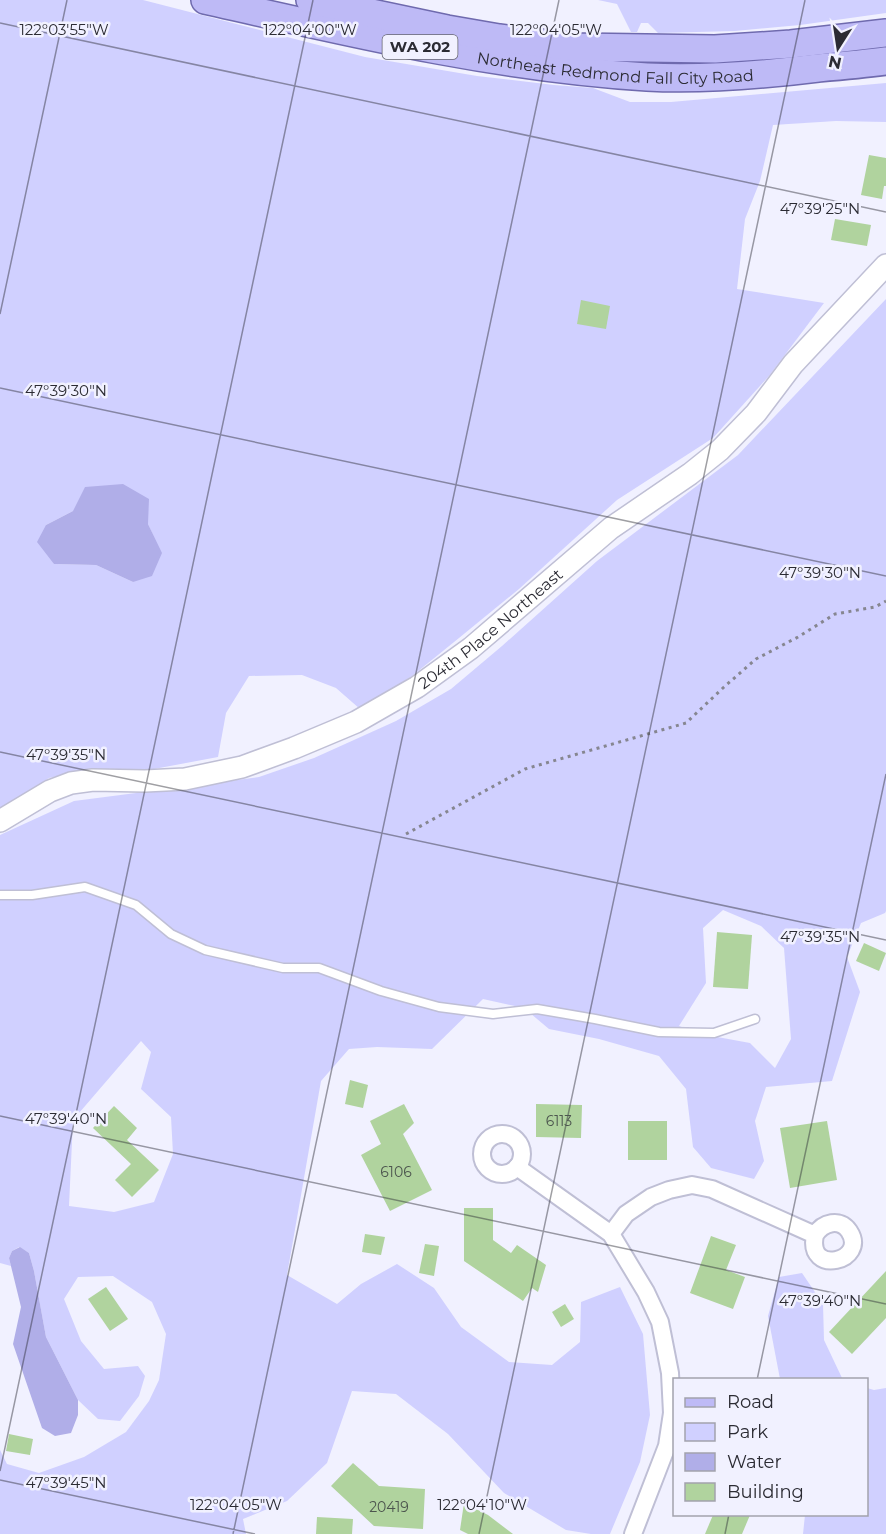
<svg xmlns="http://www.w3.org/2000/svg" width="886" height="1534" font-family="Montserrat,sans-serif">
<rect width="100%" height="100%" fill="#f1f1ff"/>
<g fill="#d0d0ff" fill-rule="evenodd">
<path d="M0,0H143L365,57L477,76L554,85L593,88L630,102H671L886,83V122L836,121L773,125L760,181L745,219L737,289L824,303L769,376L713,438L617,500L519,589L459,638L412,676L360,709L336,688L302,675L249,676L226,713L218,757L154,769H89L49,778L6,806L0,808ZM73,511L148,524L161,553L133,582L96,565L54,564L46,525Z"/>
<polygon points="598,0 886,0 886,13 800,25 735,31 658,33 648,23 641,23 637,32 631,32 617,4"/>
<path d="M886,299V911L885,913L861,923L847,957L860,992L832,1081L766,1087L755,1121L764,1161L754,1179L711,1168L693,1147L686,1089L659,1056L599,1039L549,1029L524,1008L483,999L432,1049L377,1047L349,1049L321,1081L287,1275L337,1304L361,1284L397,1264L434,1288L461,1327L509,1362L552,1365L580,1342L581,1302L620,1287L643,1334L650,1415L640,1462L610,1534H591L566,1530L504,1493L448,1434L396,1394L352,1391L327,1463L287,1501L243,1519L246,1534H0V1450L7,1464L39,1473L84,1457L126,1432L149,1401L159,1380L166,1334L152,1302L113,1276L78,1277L64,1299L81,1341L104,1369L138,1366L145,1376L139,1396L120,1421L98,1419L78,1400L46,1337L34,1271L29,1253L19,1247L12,1251L9,1258L11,1266L0,1263V835L74,801L259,777L314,758L396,721L451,689L502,646L597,561L738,455ZM723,910L761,926L784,948L791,1039L775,1068L750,1043L701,1034L679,1026L706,983L703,928ZM141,1041L151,1052L141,1089L171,1117L173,1154L154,1202L114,1212L69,1206L73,1120Z"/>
<polygon points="802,1273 823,1304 824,1340 842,1378 844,1379 780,1379 768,1316 779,1277"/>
<polygon points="867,1388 874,1390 886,1388 886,1534 803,1534 805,1515 866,1514"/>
</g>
<g fill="#b0aee8">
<polygon points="123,484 149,499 148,524 162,553 152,576 133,582 96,565 54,564 37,542 46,525 73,511 85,487"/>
<polygon points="20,1247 29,1253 34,1271 46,1337 78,1400 78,1415 71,1433 55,1436 42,1428 13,1344 21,1307 9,1258 12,1251"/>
</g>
<g fill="#b0d39e">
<polygon points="869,155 886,158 886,186 884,186 882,199 861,195"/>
<polygon points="835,219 871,225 867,246 831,240"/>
<polygon points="581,300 610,306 606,329 577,324"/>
<polygon points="717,932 752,935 748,989 713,987"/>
<polygon points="864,943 886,953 879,971 856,961"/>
<polygon points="350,1080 368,1085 363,1108 345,1104"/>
<polygon points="404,1104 414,1123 403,1134 432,1190 390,1211 361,1155 381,1144 370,1121"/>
<polygon points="536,1104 582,1105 581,1138 536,1137"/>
<polygon points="114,1106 137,1128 127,1140 159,1170 132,1197 115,1180 131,1164 93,1128"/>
<rect x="628" y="1121" width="39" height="39"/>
<polygon points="827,1121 837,1180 790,1188 780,1128"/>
<polygon points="464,1208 493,1208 493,1240 511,1253 517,1245 546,1265 538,1292 532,1288 523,1301 464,1261"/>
<polygon points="365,1234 385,1237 381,1255 362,1252"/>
<polygon points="711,1236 736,1245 726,1270 745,1277 733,1309 690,1293"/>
<polygon points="425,1244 439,1246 434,1276 419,1273"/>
<polygon points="886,1271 886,1318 852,1354 829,1332"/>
<polygon points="106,1287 128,1319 110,1331 88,1299"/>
<polygon points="565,1304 574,1319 561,1327 552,1312"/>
<polygon points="9,1434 33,1439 30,1455 6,1451"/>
<polygon points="353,1463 379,1486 425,1489 423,1529 374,1526 331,1486"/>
<polygon points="464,1503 488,1515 513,1534 468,1534 460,1530"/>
<polygon points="713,1515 750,1515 742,1534 705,1534"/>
<polygon points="317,1517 353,1519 352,1534 316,1534"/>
</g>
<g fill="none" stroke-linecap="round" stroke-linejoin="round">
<g stroke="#bfbfd5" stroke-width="11">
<polyline id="service" points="0,895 32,895 85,887 136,905 171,934 205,950 283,968 319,968 381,991 439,1007 493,1014 537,1009 595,1019 659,1032 714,1033 755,1019"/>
</g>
<g stroke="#bfbfd5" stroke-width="20">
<g id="minor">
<circle cx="502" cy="1154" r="20"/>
<polyline points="517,1167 611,1234 646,1292 660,1322 670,1373 672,1413 667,1446 633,1534"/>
<path d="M611,1234L626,1214L651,1197L669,1190L692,1185L712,1189L815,1235C806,1277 869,1261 849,1231C840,1218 823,1222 815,1235"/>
</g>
</g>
<g stroke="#bfbfd5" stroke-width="24">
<g id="tertiary">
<path id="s1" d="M0,821L50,791L71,783L93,780L145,781L185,779L242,767L294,748L356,722L417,687L471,648L611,528L690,474L720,450L756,413L793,364L886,265"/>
</g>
</g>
<g stroke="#6f6aae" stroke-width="30">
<g id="primary">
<path id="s2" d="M205,0C351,33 497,68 647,77C704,80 762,75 818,68C841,66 864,64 886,61"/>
<polyline points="310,0 447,29 499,38 576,47 715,49 791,44 886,33"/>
</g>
</g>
<polyline stroke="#868690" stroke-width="3" stroke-dasharray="3 4.5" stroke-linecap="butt" points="406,834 525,769 686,723 724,687 756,659 798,637 835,614 875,607 886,601"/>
<use href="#service" stroke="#fff" stroke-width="8"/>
<use href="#minor" stroke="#fff" stroke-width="16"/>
<use href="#tertiary" stroke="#fff" stroke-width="21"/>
<use href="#primary" stroke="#bebaf6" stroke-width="27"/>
</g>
<path fill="none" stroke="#2b2b33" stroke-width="1.5" stroke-opacity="0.45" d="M0,23L886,212M0,314L67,0M0,388L886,576M0,752L886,940M0,1116L886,1304M757,1380L886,774M0,1471L313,0M0,1480L255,1534M233,1534L559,0M479,1534L805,0M725,1534L729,1514"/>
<g text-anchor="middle" stroke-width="5" stroke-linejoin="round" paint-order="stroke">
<g font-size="14" fill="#4c554e">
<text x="559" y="1126">6113</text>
<text x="396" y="1177">6106</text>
<text x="389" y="1512">20419</text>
</g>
<rect fill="#f1f1ff" stroke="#666670" stroke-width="1.5" x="382.5" y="35" width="75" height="24" rx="4.5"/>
<g font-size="15" font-weight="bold" fill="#2b2b33">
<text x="420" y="52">WA 202</text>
</g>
<g font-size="16" fill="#2b2b33" stroke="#f1f1ff">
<text dy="6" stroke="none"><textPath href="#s2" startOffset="417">Northeast Redmond Fall City Road</textPath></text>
<text dy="6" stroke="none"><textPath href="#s1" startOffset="540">204th Place Northeast</textPath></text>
</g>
</g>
<g font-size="15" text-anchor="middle" fill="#2b2b33" stroke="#f1f1ff" stroke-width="5" stroke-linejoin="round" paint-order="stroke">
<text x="64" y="35">122°03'55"W</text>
<text x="310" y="35">122°04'00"W</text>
<text x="556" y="35">122°04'05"W</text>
<text x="820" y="214">47°39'25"N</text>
<text x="66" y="396">47°39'30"N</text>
<text x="820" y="578">47°39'30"N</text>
<text x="66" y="760">47°39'35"N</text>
<text x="820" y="942">47°39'35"N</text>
<text x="66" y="1124">47°39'40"N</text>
<text x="820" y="1306">47°39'40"N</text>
<text x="66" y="1488">47°39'45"N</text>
<text x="236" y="1510">122°04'05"W</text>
<text x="482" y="1510">122°04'10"W</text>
</g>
<rect x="673" y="1378" width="195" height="138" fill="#f1f1ff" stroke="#a2a2ad" stroke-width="1.5"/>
<rect x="685" y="1398" width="30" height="9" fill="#bebaf6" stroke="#a2a2ad" stroke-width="1.5"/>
<text x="727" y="1408" font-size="18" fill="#2b2b33">Road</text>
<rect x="685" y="1423" width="30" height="18" fill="#d0d0ff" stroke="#a2a2ad" stroke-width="1.5"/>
<text x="727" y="1438" font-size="18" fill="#2b2b33">Park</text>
<rect x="685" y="1453" width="30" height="18" fill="#b0aee8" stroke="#a2a2ad" stroke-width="1.5"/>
<text x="727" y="1468" font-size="18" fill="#2b2b33">Water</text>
<rect x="685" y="1483" width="30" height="18" fill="#b0d39e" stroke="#a2a2ad" stroke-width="1.5"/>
<text x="727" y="1498" font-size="18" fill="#2b2b33">Building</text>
<g transform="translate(838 48) rotate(192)" stroke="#f1f1ff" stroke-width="4.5" paint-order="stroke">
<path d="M0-4.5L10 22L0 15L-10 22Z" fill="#2b2b33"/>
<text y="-9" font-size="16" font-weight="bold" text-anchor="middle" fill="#2b2b33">N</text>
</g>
</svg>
